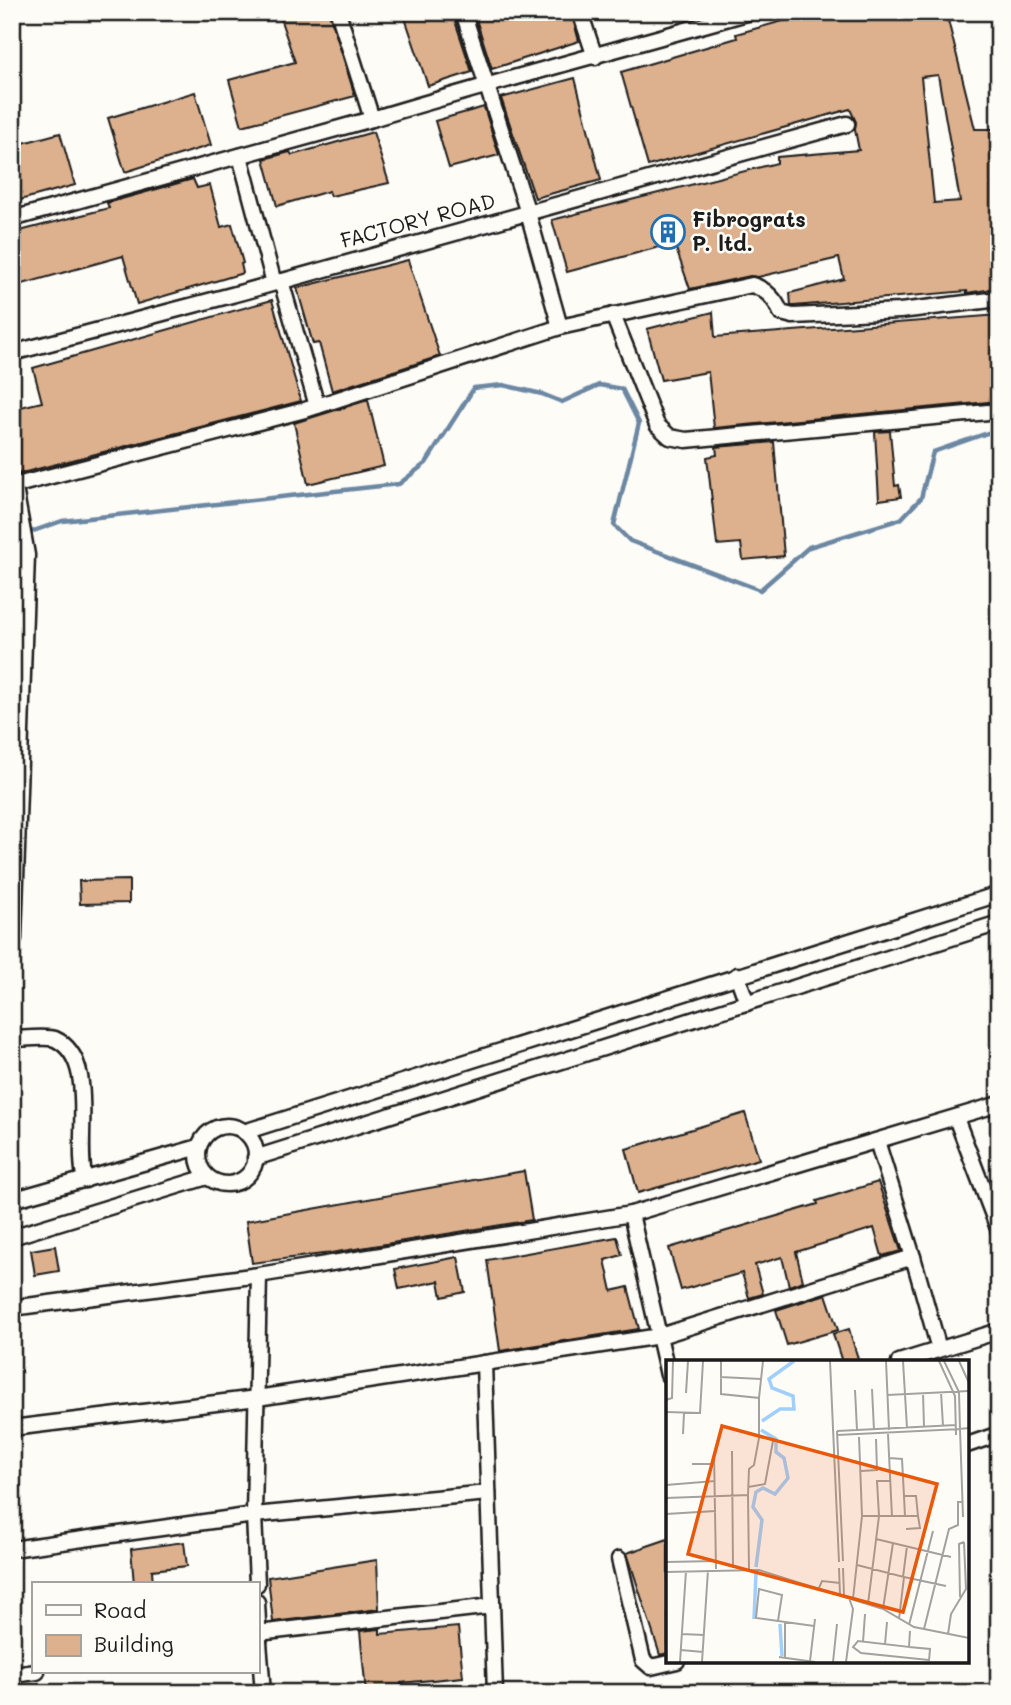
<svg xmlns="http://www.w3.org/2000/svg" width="1011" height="1705" font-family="Mali,sans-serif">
<rect width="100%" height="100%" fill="#fdfcf7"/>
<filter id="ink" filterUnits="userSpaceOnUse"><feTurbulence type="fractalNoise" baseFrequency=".0143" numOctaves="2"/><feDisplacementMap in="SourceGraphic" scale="14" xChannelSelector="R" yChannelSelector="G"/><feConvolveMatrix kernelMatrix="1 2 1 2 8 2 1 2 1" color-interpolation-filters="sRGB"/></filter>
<g filter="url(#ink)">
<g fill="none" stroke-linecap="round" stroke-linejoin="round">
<polyline stroke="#6c87a2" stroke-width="4.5" points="25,534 62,521 399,484 426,463 474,388 503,385 542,394 562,402 599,385 622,389 639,423 614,525 630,541 760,590 809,547 901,519 921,498 933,452 999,429"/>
</g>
<g fill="#ddb18e" stroke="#1c1c1c" stroke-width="2" fill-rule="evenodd">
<polygon points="278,12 329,12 355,96 242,126 229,80 295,62"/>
<polygon points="403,12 452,12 472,72 428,86"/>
<polygon points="488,12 571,12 579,41 492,69 475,16"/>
<path d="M815,12H946L975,129H999V288L967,293V291L794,306H791L790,293L844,279L839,258L758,277L750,276L690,289L674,243L567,272L552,220L777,163V157L859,150L855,130L856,122L850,109L648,166L621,72L737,38L736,34ZM938,75L960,201L934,203L921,77Z"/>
<polygon points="575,78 601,180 535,198 501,98"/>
<polygon points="195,92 211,145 125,172 108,118"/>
<polygon points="484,107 499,155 449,168 435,121"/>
<polygon points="373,132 389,183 331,196 329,191 277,206 264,159 290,152 292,155"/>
<polygon points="60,133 75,185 20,200 16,189 12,190 12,146"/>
<polygon points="193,179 197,188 210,185 221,227 232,224 243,263 241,264 243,273 137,304 123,256 12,287 12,233 109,208 107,203"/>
<polygon points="408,260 440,356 332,391 319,343 313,344 297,288"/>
<polygon points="272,300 301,401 18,474 12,447 12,409 42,402 33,368"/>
<polygon points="713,312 715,337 999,315 999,401 714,428 708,372 661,380 647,329"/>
<polygon points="368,400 384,466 308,484 294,423"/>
<polygon points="890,431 895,486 899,485 901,497 879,500 875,432"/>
<polygon points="774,442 784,556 743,560 741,543 717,545 707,457 717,455 716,447"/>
<polygon points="129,880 129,903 80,904 79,881"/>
<polygon points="745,1113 759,1159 638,1193 626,1149"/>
<polygon points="524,1171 532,1220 331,1253 252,1263 246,1221"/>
<polygon points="878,1182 901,1251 882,1256 874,1228 796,1252 803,1281 789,1286 782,1257 755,1265 763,1294 749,1298 742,1273 681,1290 669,1248 818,1204 817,1201"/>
<polygon points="617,1237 622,1255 605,1260 612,1291 628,1287 639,1329 500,1351 487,1260"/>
<polygon points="55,1246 59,1271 35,1275 31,1250"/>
<polygon points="458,1257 465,1292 442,1297 439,1281 399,1289 395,1269"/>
<polygon points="826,1294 838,1330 787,1345 776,1310"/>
<polygon points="849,1329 859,1362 842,1362 833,1334"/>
<polygon points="668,1539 668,1653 660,1655 627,1553"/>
<polygon points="184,1542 187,1566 152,1570 153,1584 134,1584 131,1549"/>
<polygon points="377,1560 379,1609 273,1622 268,1577"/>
<polygon points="458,1627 463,1677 401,1683 402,1693 366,1693 360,1631 380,1629 380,1634"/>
</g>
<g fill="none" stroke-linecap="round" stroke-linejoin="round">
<g stroke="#1c1c1c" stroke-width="19">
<g id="minor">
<path d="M338,12L372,119C497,81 624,48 750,12"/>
<path d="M463,12L528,213L560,327L752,285C766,289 776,300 781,313L793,316L900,311L999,299"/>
<polyline points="580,12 595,57"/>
<polyline points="240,156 274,283"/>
<polyline points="12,219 372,119"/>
<polyline points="281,281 317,406"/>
<polyline points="613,315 657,425 670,437 686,440 999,411"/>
<polyline points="12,353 243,292 847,124"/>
<polyline points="13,486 305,410 560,327"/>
<polyline points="737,975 747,1003"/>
<path d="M12,1039C22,1039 47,1036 55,1039C99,1059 74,1141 85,1180"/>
<polyline points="956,1118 999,1231"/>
<circle cx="227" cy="1155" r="29"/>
<polyline points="244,1132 999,894"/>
<polyline points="877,1141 913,1257"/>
<polyline points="255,1158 999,923"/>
<polyline points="12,1200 199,1147"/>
<polyline points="12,1237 207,1177"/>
<polyline points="12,1308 259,1275 631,1214"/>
<polyline points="899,1362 999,1331"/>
<polyline points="484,1363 495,1693"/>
<polyline points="668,1375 631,1214 999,1104"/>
<polyline points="12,1428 257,1398 660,1336 913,1257 939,1349"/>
<polyline points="967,1445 999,1434"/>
<polyline points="12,1549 254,1515 488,1493"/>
<polyline points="619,1559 643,1660 651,1667 677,1661"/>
<polyline points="257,1584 254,1515 259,1275"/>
<polyline points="257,1602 259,1642"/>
<polyline points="258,1633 492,1606"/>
<polyline points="259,1642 263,1693"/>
<polyline points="12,1675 37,1672"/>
</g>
</g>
<g stroke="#1c1c1c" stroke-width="23">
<polyline id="tertiary" points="12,483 25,555 12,938"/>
</g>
<use href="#minor" stroke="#fdfcf7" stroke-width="14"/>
<use href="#tertiary" stroke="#fdfcf7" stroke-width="18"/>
</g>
</g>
<defs>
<g id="building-ring" transform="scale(1.75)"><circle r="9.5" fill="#fdfcf7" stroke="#1f6fb2" stroke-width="1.5"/><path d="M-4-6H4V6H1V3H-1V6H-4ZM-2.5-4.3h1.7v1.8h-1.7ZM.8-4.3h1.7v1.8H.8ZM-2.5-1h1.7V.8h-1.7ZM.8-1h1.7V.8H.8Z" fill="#1f6fb2"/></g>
</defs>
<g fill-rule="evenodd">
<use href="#building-ring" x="668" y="232"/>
</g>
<g text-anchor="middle" stroke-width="5" stroke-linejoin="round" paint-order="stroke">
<g font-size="21" font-weight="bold" fill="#1c1c1c" stroke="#fdfcf7" text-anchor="start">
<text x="692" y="227">Fibrograts<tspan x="692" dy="24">P. ltd.</tspan></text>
</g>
<g font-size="21" fill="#1c1c1c" stroke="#fdfcf7">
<text transform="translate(418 221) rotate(-15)" y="7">FACTORY ROAD</text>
</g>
</g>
<g transform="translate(666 1360)">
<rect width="303" height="303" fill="#fdfcf7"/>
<path fill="none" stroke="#a1cffc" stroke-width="3.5" d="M96,61L114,49H128L127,36L106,28L103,19L128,1M90,207L96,160L87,147L90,132L97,128L109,134L122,118L118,98L110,92V79L95,70M88,259L90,213M114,264L116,296"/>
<path fill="none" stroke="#a3a29f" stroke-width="2" d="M164,1L173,202M220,1L223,70M237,1L241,68M273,1L289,36L290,75M278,1L293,32L294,69L303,68M293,1L303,23M54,17L95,19M206,29L208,70M189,30L191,70M275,32L277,66M20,33L22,1M257,33L258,67M221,35L303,31M93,38L97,1M0,40L6,38L7,1M0,52L34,53L37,1M171,71L177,201M171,71L290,65M17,74L18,53M222,74L226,157M171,75L294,69L297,157M193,77L196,156H252L250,136H238L236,99L223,98M66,91L67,208M26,104H49M195,111L211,110L210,79M0,125L49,121M82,127L99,124L107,81M82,135L83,209M238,136L239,157M0,138L82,135L83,109L88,105L93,78V38L55,34V1M49,151L50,209M0,154L49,151L48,92M240,169L254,168L252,156M210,179L285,197M0,202L50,201M191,205L238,217L233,259M173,208L174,235M177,208L178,236M0,212L93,210L217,249L248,267L303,278M237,217L241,186M238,217L280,226M153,228L156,221L174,223M294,237L293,184L298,182M187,239L196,156M202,244L213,156L211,121H224M217,249L227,183M112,261L116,235L93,229L90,258L148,266M119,262V298M243,265L267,171M258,269L283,169L292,165V142H296M244,271L243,287L192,281L187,287L195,293L263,300M16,274L38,275M282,274L285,254L300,229L298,182M197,282L199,254M219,284L221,262M243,287L264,289L263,301M15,290L37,292M113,297L149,302M144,301L149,259M14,302L20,211M36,302L42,210M167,302L171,264M180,302L187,249L183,238"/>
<path fill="#e8590c" fill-opacity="0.15" stroke="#e8590c" stroke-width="3.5" d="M56,66L271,124L237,252L22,194Z"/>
<rect width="303" height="303" fill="none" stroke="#1c1c1c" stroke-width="3.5"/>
</g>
<rect width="1011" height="1705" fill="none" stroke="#fdfcf7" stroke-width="42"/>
<rect x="21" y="21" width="969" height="1663" fill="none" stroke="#1c1c1c" stroke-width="2.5" filter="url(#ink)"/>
<rect x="32" y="1582" width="228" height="91" fill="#fdfcf7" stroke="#a3a29f" stroke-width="2"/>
<rect x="46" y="1605" width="35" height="10" fill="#fdfcf7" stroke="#a3a29f" stroke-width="2"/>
<text x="94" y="1618" font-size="21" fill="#1c1c1c">Road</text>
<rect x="46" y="1635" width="35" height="21" fill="#ddb18e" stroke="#a3a29f" stroke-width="2"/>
<text x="94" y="1652" font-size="21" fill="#1c1c1c">Building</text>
</svg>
